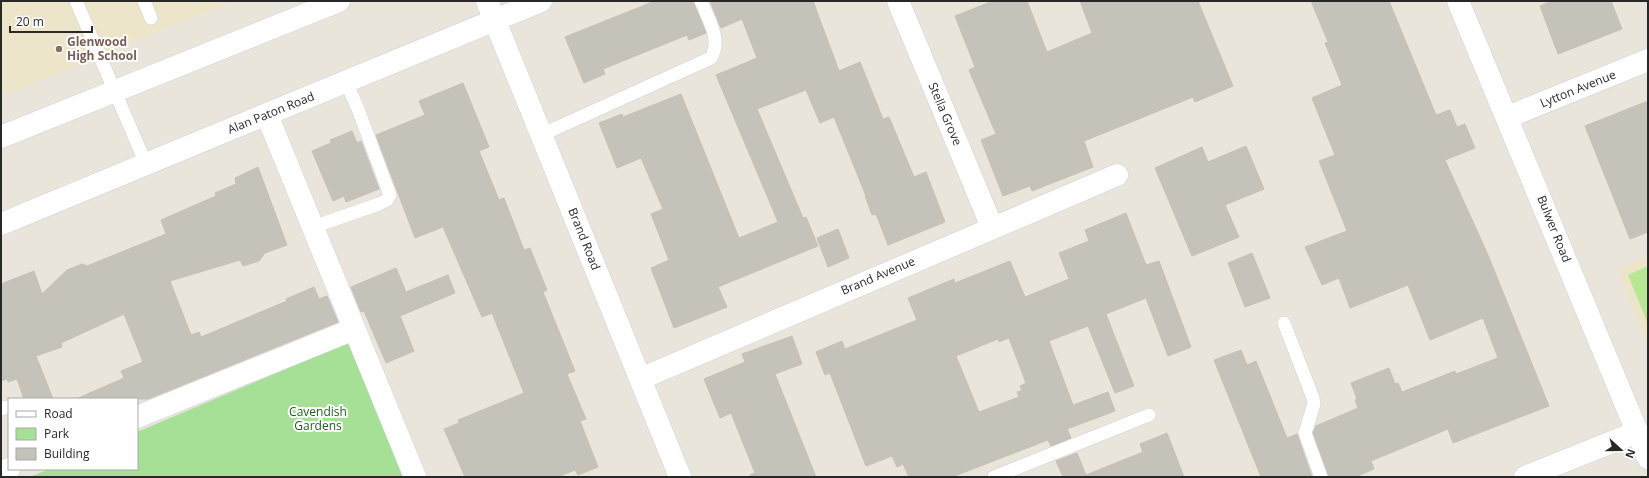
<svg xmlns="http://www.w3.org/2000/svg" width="1649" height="478" font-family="'Open Sans',sans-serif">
<rect width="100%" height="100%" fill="#eae5da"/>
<g fill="#ece5c9">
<polygon points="1,1 234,1 1,96"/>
<polygon points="1648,256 1648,346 1617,270"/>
</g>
<polygon fill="#a6e097" points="350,342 406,477 30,477 49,469 137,469 137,432"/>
<polygon fill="#b8e793" points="1648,266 1648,324 1628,275"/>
<g fill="#c5c2b9" stroke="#c5c1b4" fill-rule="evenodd">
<polygon points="655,1 693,1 706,33 689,40 687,35 603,69 605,74 584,83 565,37"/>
<polygon points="710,1 813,1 839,71 860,62 883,119 889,117 914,177 926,172 945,222 888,245 876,214 872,215 865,196 866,196 834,117 820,123 806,90 757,109 803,218 806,217 818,246 718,287 727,307 674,328 651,268 669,260 651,214 663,209 641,158 617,168 599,123 622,114 623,117 681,94 739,238 778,222 716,75 757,58 742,19 721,28"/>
<polygon points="993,1 1027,1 1047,52 1092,33 1080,1 1198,1 1233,86 1195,102 1193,97 1084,141 1093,167 1032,191 1030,186 1003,196 981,140 996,134 969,70 975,67 955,16"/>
<polygon points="1311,1 1389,1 1436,115 1450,110 1457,127 1465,124 1475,148 1445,160 1488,255 1549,406 1453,443 1448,429 1371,461 1374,469 1355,477 1329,477 1313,433 1316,426 1358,408 1355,400 1357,399 1351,383 1389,368 1395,384 1398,383 1402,392 1455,371 1456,374 1498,358 1483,318 1430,340 1408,285 1350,308 1339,278 1322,285 1305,247 1347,231 1319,161 1335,155 1312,98 1342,85 1325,43 1328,42"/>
<polygon points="1552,1 1611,1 1622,29 1558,54 1540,6"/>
<polygon points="463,83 489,147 479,151 499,200 504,198 524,250 530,248 547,290 543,292 575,371 567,374 586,419 580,421 598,467 578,475 575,470 558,477 465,477 444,429 459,423 458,420 524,393 492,313 482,317 443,227 415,238 376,135 425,115 419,101"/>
<polygon points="1648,101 1648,232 1630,239 1585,126"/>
<polygon points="352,131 357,143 361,141 379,189 346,202 344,196 333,201 312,151 331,143 330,140"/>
<polygon points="1246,146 1264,189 1225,205 1239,237 1192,256 1155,168 1202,147 1208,162"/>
<polygon points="258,167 287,245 265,253 259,261 243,266 240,260 170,281 191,335 199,332 201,337 287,301 286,299 314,287 319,299 327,296 338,322 148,399 76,399 124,378 121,371 143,362 124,314 61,343 62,347 36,356 53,399 24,399 17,379 8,382 7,379 1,381 1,284 34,271 42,294 67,270 82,264 87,266 166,234 161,220 216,196 215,193 236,184 235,178"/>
<path d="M1126,213L1146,265L1159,261L1191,347L1168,356L1146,298L1106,314L1134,386L1115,393L1088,326L1049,341L1073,405L1108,392L1115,411L1067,429L1071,438L1051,446L1048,440L952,477H909L903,464L897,467L892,456L866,466L830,373L825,375L816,352L842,341L845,349L917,320L908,298L954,279L955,283L1010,261L1025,297L1069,279L1059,253L1089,241L1085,230ZM1009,338L1026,383L1020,386L1022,391L1017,392L1019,397L979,412L956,356L998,339L999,342Z"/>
<polygon points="838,229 849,258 828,267 817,238"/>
<polygon points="1252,253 1270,298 1245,307 1228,263"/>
<polygon points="396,268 406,292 448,275 455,293 400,316 414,351 386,363 364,311 361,312 351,287"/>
<polygon points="792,336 802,364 775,374 816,477 750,477 750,475 755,473 731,413 720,418 704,379 745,362 742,354"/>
<polygon points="1241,350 1247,365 1256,361 1287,438 1297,434 1312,477 1261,477 1214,360"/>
<polygon points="1167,433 1184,477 1063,477 1056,461 1077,453 1086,475 1143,452 1140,444"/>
</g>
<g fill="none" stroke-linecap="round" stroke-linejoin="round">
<g stroke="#cfd0e1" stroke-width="14">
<g id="lane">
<polyline points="76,1 146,164"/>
<polyline points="144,1 151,18"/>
<path d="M541,135L711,58C722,39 708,19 701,1"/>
<polyline points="313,227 379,204 387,200 390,195 358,109 346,82"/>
<polyline points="1284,323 1313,398 1314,404 1305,433 1321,477"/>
<polyline points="1,409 7,407"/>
<polyline points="994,477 1149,415"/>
</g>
</g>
<g stroke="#cfd0e1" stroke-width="23">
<g id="street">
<polyline points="487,1 680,477"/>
<polyline points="898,1 992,227"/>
<polyline points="267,115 415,477"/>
<polyline points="1508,117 1648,60"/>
<polyline points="640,379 1117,175"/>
<polyline points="137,417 354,329"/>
<polyline points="1,472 9,469"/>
<polyline points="1525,477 1637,432"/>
</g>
</g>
<g stroke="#cfd0e1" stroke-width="23">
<g id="secondary">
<polyline points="1458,1 1648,458"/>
<polyline points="1,137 339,1"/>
<polyline points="1,224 541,1"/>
</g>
</g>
<use href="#lane" stroke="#fff" stroke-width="13"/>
<use href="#street" stroke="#fff" stroke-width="22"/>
<use href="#secondary" stroke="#fff" stroke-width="22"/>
</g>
<circle fill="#8d6e63" stroke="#fff" stroke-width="1.5" cx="59" cy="49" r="4"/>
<g text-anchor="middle" stroke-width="4" stroke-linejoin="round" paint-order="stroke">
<g font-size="12" font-weight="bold" fill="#785e54" stroke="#fff" text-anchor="start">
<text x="67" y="46">Glenwood<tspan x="67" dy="14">High School</tspan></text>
</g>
<g font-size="12" fill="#282828" stroke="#fff">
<text transform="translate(1578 89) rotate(-22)" y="4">Lytton Avenue</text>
<text transform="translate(271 113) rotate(-22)" y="4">Alan Paton Road</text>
<text transform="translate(945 114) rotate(67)" y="4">Stella Grove</text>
<text transform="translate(1554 229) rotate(68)" y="4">Bulwer Road</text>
<text transform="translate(584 239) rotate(68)" y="4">Brand Road</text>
<text transform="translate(878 276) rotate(-23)" y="4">Brand Avenue</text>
</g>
<g font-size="12" fill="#21611b" stroke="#fff">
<text x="318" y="416">Cavendish<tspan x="318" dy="14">Gardens</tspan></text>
</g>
</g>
<rect width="1649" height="478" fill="none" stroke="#282828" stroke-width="4"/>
<rect x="8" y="398" width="130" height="72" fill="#ffffff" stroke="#a9a9a9"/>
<rect x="16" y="411" width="20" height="6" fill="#ffffff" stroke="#a9a9a9"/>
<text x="44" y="418" font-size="12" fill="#282828">Road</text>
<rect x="16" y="428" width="20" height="12" fill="#a6e097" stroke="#a9a9a9"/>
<text x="44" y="438" font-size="12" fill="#282828">Park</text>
<rect x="16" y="448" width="20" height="12" fill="#c5c2b9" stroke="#a9a9a9"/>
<text x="44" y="458" font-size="12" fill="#282828">Building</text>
<g transform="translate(1621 450) rotate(111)" stroke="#ffffff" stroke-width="3" paint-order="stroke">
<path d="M0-3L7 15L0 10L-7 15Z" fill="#282828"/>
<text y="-6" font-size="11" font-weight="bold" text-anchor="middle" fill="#282828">N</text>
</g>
<path d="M10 26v6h82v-6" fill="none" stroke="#282828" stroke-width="2"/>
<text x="16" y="26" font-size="12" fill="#282828" stroke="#ffffff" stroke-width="3" paint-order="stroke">20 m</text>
</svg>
